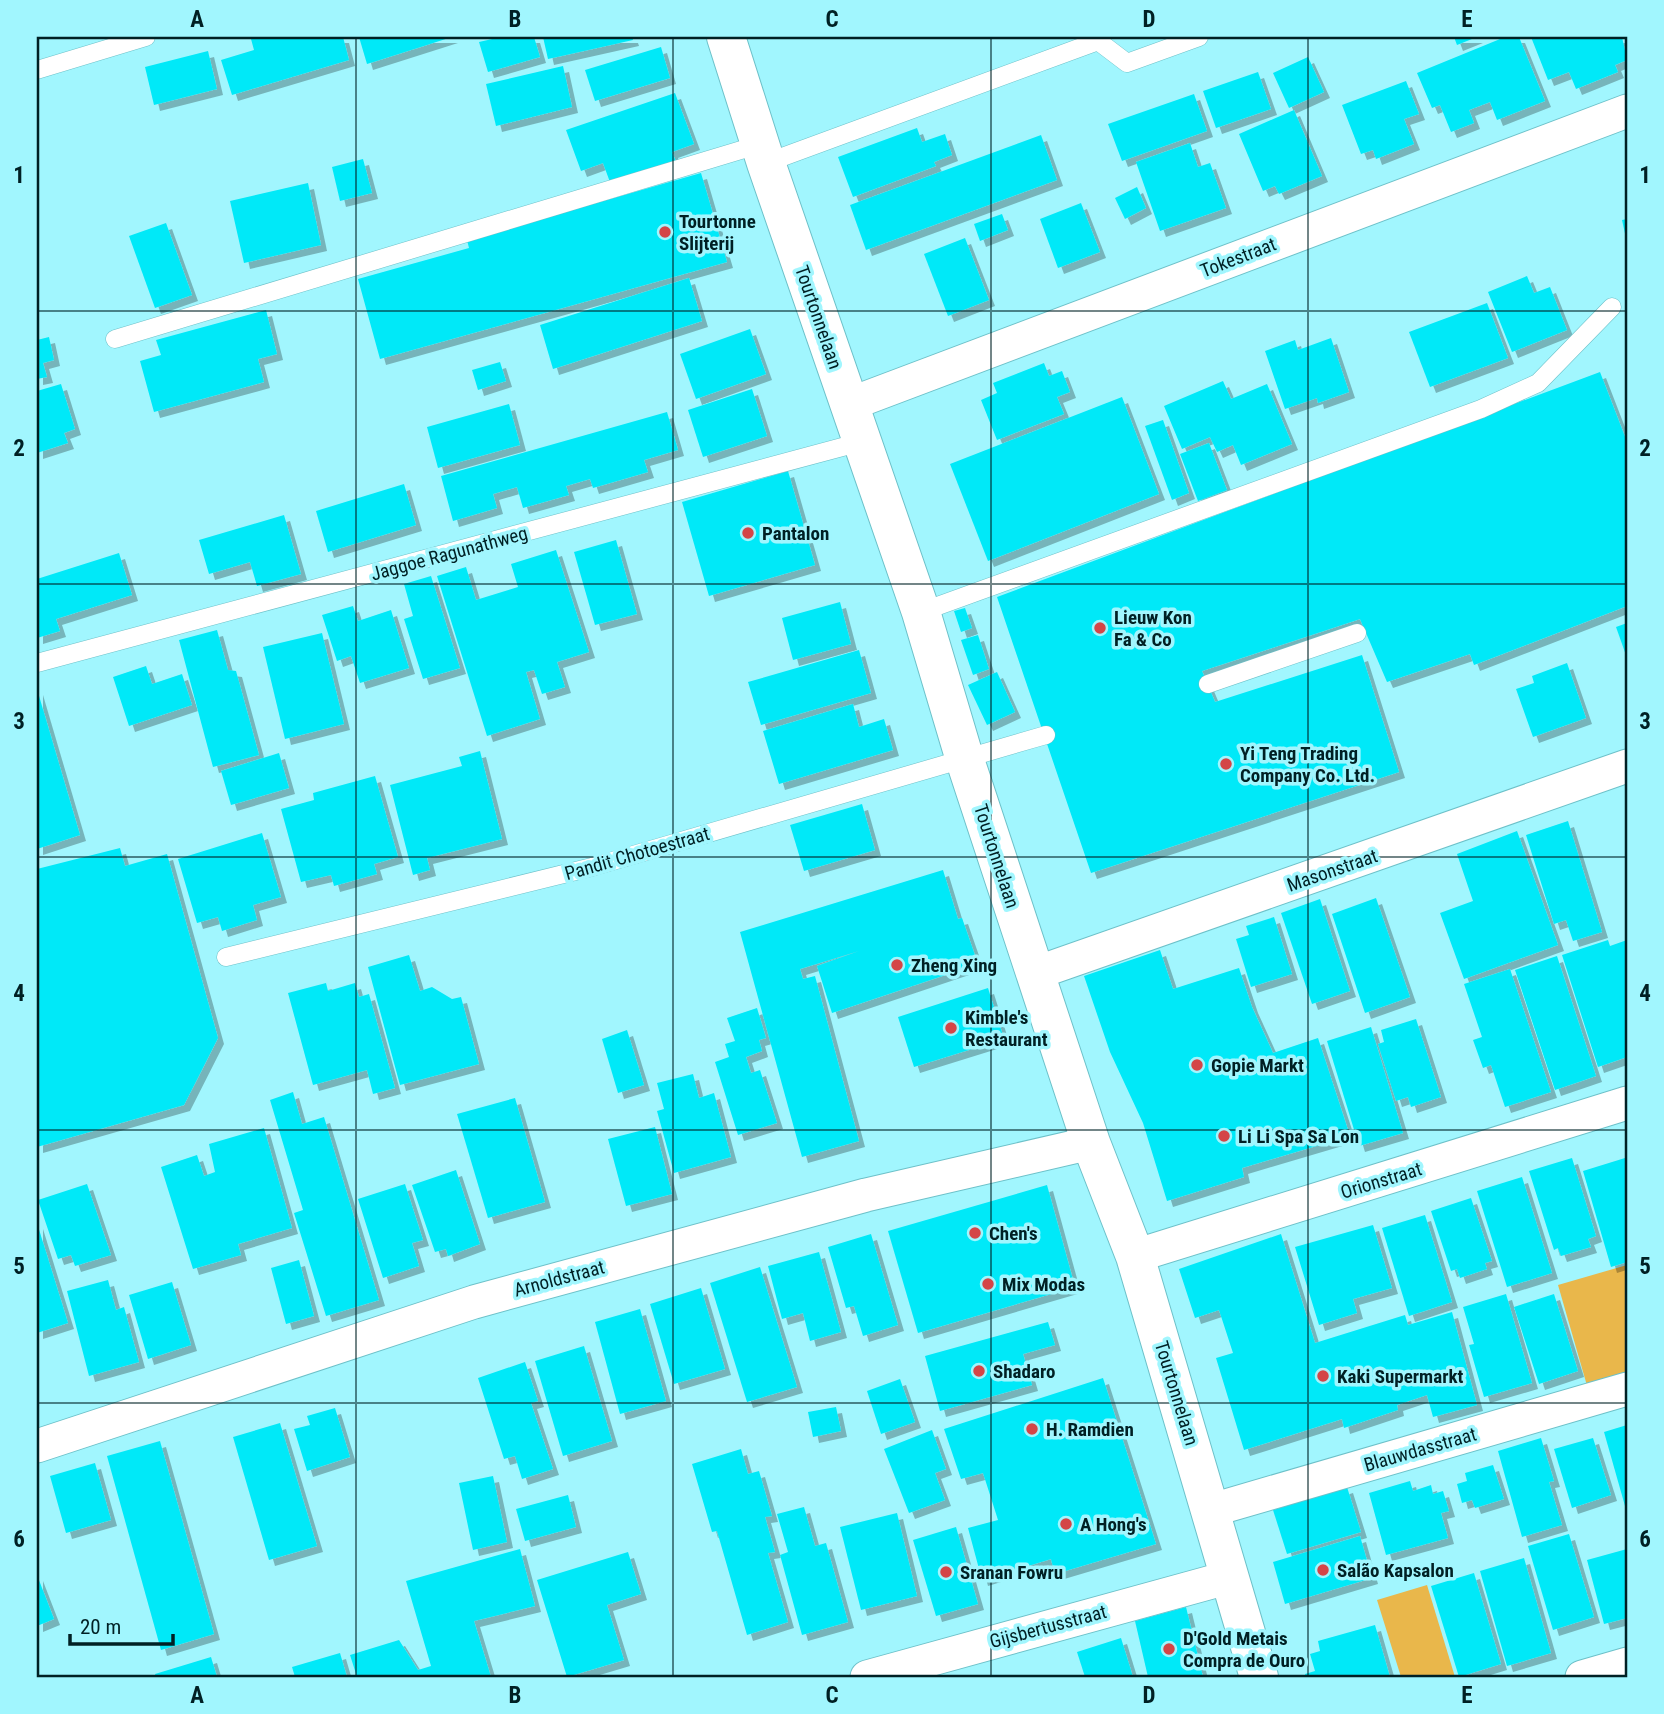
<svg xmlns="http://www.w3.org/2000/svg" width="1664" height="1714" font-family="'Roboto Condensed',sans-serif">
<defs>
<filter id="shadow"><feDropShadow dx="6" dy="6" stdDeviation="0" flood-color="#0004"/></filter>
</defs>
<rect width="100%" height="100%" fill="#a1f6fe"/>
<g fill="#e9b74b">
<polygon points="1627,1265 1627,1385 1590,1396 1558,1285"/>
<polygon points="1427,1585 1455,1677 1401,1677 1377,1600"/>
</g>
<g fill="#05e9f8" filter="url(#shadow)">
<polygon points="260,37 343,37 349,60 232,95 221,60 254,50 251,39"/>
<polygon points="359,37 452,37 367,64"/>
<polygon points="501,37 534,37 540,57 488,72 479,42"/>
<polygon points="543,37 632,37 633,40 548,59"/>
<polygon points="1454,37 1477,37 1457,45"/>
<polygon points="1505,37 1519,37 1545,101 1497,120 1490,102 1469,110 1474,123 1451,132 1440,105 1432,108 1417,73"/>
<polygon points="1531,37 1622,37 1627,60 1615,65 1618,72 1576,89 1569,72 1548,80"/>
<polygon points="661,47 670,78 595,101 585,70"/>
<polygon points="208,51 217,89 154,105 145,67"/>
<polygon points="1308,57 1324,92 1289,108 1273,73"/>
<polygon points="563,66 572,107 496,126 486,84"/>
<polygon points="1258,72 1271,109 1216,128 1203,91"/>
<polygon points="1406,81 1419,114 1404,119 1414,144 1376,159 1373,150 1361,154 1342,105"/>
<polygon points="675,93 694,144 672,152 676,162 611,185 603,163 581,171 566,130"/>
<polygon points="1194,94 1207,131 1122,161 1108,124"/>
<polygon points="1294,110 1322,176 1279,194 1275,186 1263,191 1239,134"/>
<polygon points="917,128 922,142 945,134 952,155 934,162 936,166 853,197 838,157"/>
<polygon points="1041,135 1057,180 866,250 850,205"/>
<polygon points="1190,143 1198,167 1210,163 1226,208 1160,231 1136,162"/>
<polygon points="363,159 372,193 340,201 332,167"/>
<polygon points="701,173 727,262 380,359 358,279 469,248 467,240"/>
<polygon points="308,183 321,245 244,263 230,201"/>
<polygon points="1137,187 1146,208 1125,219 1115,198"/>
<polygon points="1081,203 1100,252 1058,268 1040,219"/>
<polygon points="1002,214 1008,230 980,241 974,224"/>
<polygon points="1627,219 1627,238 1626,238 1622,220"/>
<polygon points="166,223 192,295 155,308 129,236"/>
<polygon points="965,238 989,300 948,316 924,254"/>
<polygon points="1527,276 1534,293 1550,287 1567,330 1512,352 1488,292"/>
<polygon points="689,278 702,321 553,369 540,325"/>
<polygon points="1487,303 1508,358 1430,387 1409,332"/>
<polygon points="266,310 277,354 258,359 264,382 154,412 140,361 161,355 156,340"/>
<polygon points="750,329 766,374 696,399 680,354"/>
<polygon points="49,337 54,360 43,363 47,377 37,379 37,340"/>
<polygon points="1331,338 1349,392 1318,403 1317,398 1285,409 1265,351 1295,340 1298,350"/>
<polygon points="500,362 506,381 478,390 472,370"/>
<polygon points="1044,363 1049,376 1062,371 1070,392 1057,397 1064,414 997,440 981,400 997,393 993,383"/>
<polygon points="1600,372 1627,442 1627,606 1474,665 1470,654 1387,682 1360,619 1202,671 1215,702 1362,655 1399,772 1091,873 997,597"/>
<polygon points="1223,381 1231,399 1267,384 1292,444 1241,465 1233,445 1217,452 1210,437 1182,449 1164,406"/>
<polygon points="61,384 75,429 64,433 68,443 37,453 37,391"/>
<polygon points="752,389 767,436 703,457 688,410"/>
<polygon points="1122,397 1159,494 988,561 950,464"/>
<polygon points="509,404 520,445 438,468 427,427"/>
<polygon points="667,412 678,450 644,460 648,472 593,488 590,479 566,486 569,495 523,508 517,487 493,494 497,508 453,521 441,476"/>
<polygon points="1163,420 1189,493 1172,500 1145,426"/>
<polygon points="1209,443 1227,490 1198,501 1180,454"/>
<polygon points="788,471 815,565 709,596 682,502"/>
<polygon points="404,484 416,525 328,552 316,511"/>
<polygon points="284,515 301,574 257,586 250,562 209,574 199,540"/>
<polygon points="616,540 637,614 595,625 574,552"/>
<polygon points="556,550 589,652 557,662 565,687 542,694 534,670 526,672 540,719 487,736 437,576 466,567 476,600 518,587 511,564"/>
<polygon points="119,553 132,595 56,619 60,631 37,638 37,579"/>
<polygon points="431,576 460,668 423,679 404,619 413,616 404,584"/>
<polygon points="840,602 851,644 793,660 782,618"/>
<polygon points="353,606 358,621 391,610 409,668 360,683 351,656 337,661 322,615"/>
<polygon points="965,608 972,628 961,632 954,611"/>
<polygon points="1627,623 1627,658 1616,627"/>
<polygon points="217,630 228,670 236,671 259,755 213,767 179,640"/>
<polygon points="322,633 344,724 285,739 263,647"/>
<polygon points="978,635 989,669 973,675 961,640"/>
<polygon points="859,650 871,693 761,725 748,682"/>
<polygon points="1567,663 1586,718 1533,737 1516,689 1534,683 1532,676"/>
<polygon points="146,666 152,684 182,674 192,705 129,726 113,677"/>
<polygon points="997,672 1015,712 987,725 968,685"/>
<polygon points="37,689 80,835 37,849"/>
<polygon points="853,704 859,727 884,719 893,750 779,784 763,731"/>
<polygon points="480,751 502,839 427,858 430,870 413,875 390,785 462,766 459,757"/>
<polygon points="279,753 289,788 231,805 221,771"/>
<polygon points="375,776 398,857 374,864 377,874 334,886 331,875 301,882 281,809 314,800 313,793"/>
<polygon points="862,804 875,850 804,871 790,825"/>
<polygon points="1568,821 1602,932 1573,941 1566,920 1554,924 1526,835"/>
<polygon points="1517,831 1558,945 1464,979 1440,913 1473,901 1457,854"/>
<polygon points="262,833 281,897 253,905 257,920 222,931 218,917 197,923 178,859"/>
<polygon points="120,848 125,866 167,854 218,1038 184,1105 37,1147 37,869"/>
<polygon points="943,870 958,919 962,918 978,964 832,1013 817,966 859,951 800,969 803,979 815,976 859,1141 802,1157 740,932"/>
<polygon points="1376,898 1410,997 1365,1013 1332,914"/>
<polygon points="1320,899 1350,991 1312,1004 1281,913"/>
<polygon points="1274,917 1292,974 1251,987 1236,939 1249,935 1246,926"/>
<polygon points="1608,940 1610,946 1627,940 1627,1057 1598,1067 1562,955"/>
<polygon points="1160,950 1173,989 1239,968 1252,1007 1273,1053 1318,1038 1350,1136 1242,1168 1244,1177 1167,1201 1143,1123 1110,1052 1084,976"/>
<polygon points="409,955 420,991 432,987 452,999 461,997 479,1064 400,1085 368,967"/>
<polygon points="1557,956 1596,1076 1555,1090 1515,970"/>
<polygon points="1510,969 1551,1092 1505,1107 1491,1065 1483,1068 1473,1040 1482,1037 1464,984"/>
<polygon points="326,983 328,991 355,983 359,997 369,994 395,1088 373,1094 367,1070 313,1085 288,993"/>
<polygon points="988,988 1004,1039 914,1067 898,1017"/>
<polygon points="757,1008 766,1038 759,1040 762,1051 746,1057 751,1073 760,1070 777,1123 738,1135 715,1062 729,1057 725,1044 735,1041 727,1018"/>
<polygon points="1416,1019 1441,1097 1411,1107 1408,1097 1396,1101 1378,1044 1384,1042 1381,1030"/>
<polygon points="1371,1027 1403,1133 1359,1146 1327,1041"/>
<polygon points="627,1030 644,1085 618,1093 602,1039"/>
<polygon points="693,1074 699,1098 714,1093 731,1157 674,1173 657,1111 664,1109 657,1083"/>
<polygon points="293,1092 302,1124 324,1117 379,1300 326,1316 294,1213 303,1210 270,1100"/>
<polygon points="515,1098 545,1202 488,1218 457,1114"/>
<polygon points="655,1127 672,1194 626,1206 608,1139"/>
<polygon points="264,1128 292,1228 238,1244 241,1255 193,1269 161,1167 197,1155 204,1176 215,1172 209,1144"/>
<polygon points="1572,1158 1596,1236 1588,1239 1591,1247 1561,1256 1558,1248 1554,1250 1529,1171"/>
<polygon points="1625,1158 1627,1262 1611,1267 1583,1171"/>
<polygon points="456,1170 480,1244 448,1256 446,1249 435,1252 412,1185"/>
<polygon points="1522,1177 1552,1273 1507,1287 1477,1191"/>
<polygon points="87,1184 111,1255 75,1266 71,1255 58,1259 38,1200"/>
<polygon points="405,1184 423,1240 412,1243 419,1266 383,1278 358,1199"/>
<polygon points="1047,1185 1075,1287 918,1333 888,1231"/>
<polygon points="1471,1198 1492,1261 1485,1263 1487,1269 1460,1278 1457,1269 1451,1271 1431,1211"/>
<polygon points="1425,1215 1452,1302 1409,1316 1382,1228"/>
<polygon points="37,1223 68,1323 37,1333"/>
<polygon points="1373,1225 1392,1288 1353,1299 1357,1313 1319,1325 1295,1247"/>
<polygon points="871,1234 898,1325 863,1336 854,1306 846,1308 828,1247"/>
<polygon points="1281,1234 1315,1343 1405,1315 1408,1325 1452,1312 1477,1405 1433,1417 1427,1395 1397,1405 1398,1410 1344,1428 1342,1419 1244,1450 1216,1358 1233,1353 1219,1310 1195,1318 1179,1269"/>
<polygon points="819,1252 841,1332 810,1341 803,1313 782,1319 768,1266"/>
<polygon points="299,1260 314,1316 286,1324 271,1268"/>
<polygon points="760,1267 797,1387 747,1402 710,1283"/>
<polygon points="108,1280 116,1310 124,1307 139,1362 89,1376 67,1291"/>
<polygon points="172,1282 191,1345 148,1359 129,1295"/>
<polygon points="701,1288 725,1369 674,1384 650,1304"/>
<polygon points="1506,1294 1532,1383 1484,1397 1469,1345 1474,1344 1463,1307"/>
<polygon points="1554,1294 1578,1371 1539,1384 1514,1307"/>
<polygon points="640,1309 666,1401 620,1414 595,1322"/>
<polygon points="1048,1322 1055,1345 1023,1354 1032,1385 940,1411 925,1356"/>
<polygon points="584,1346 612,1441 563,1456 535,1361"/>
<polygon points="525,1362 538,1401 531,1403 553,1469 522,1479 515,1456 504,1459 478,1378"/>
<polygon points="1103,1378 1156,1544 1055,1574 1051,1559 982,1580 968,1528 998,1520 983,1473 961,1479 944,1429"/>
<polygon points="900,1379 915,1422 881,1434 867,1391"/>
<polygon points="836,1407 841,1431 813,1437 808,1412"/>
<polygon points="335,1408 350,1457 307,1471 294,1429 310,1425 307,1416"/>
<polygon points="280,1423 317,1546 269,1560 233,1437"/>
<polygon points="1627,1425 1627,1505 1625,1506 1604,1432"/>
<polygon points="932,1430 946,1469 935,1473 945,1500 909,1513 884,1449"/>
<polygon points="1541,1438 1554,1481 1549,1482 1562,1525 1522,1537 1498,1451"/>
<polygon points="1593,1438 1611,1495 1572,1508 1554,1449"/>
<polygon points="160,1441 214,1634 161,1650 107,1456"/>
<polygon points="741,1449 748,1474 759,1471 772,1516 765,1517 775,1552 768,1553 788,1622 747,1635 717,1531 712,1532 692,1464"/>
<polygon points="95,1463 111,1520 66,1533 50,1476"/>
<polygon points="1493,1465 1504,1499 1475,1508 1472,1500 1462,1503 1457,1484 1467,1481 1465,1473"/>
<polygon points="493,1476 507,1542 473,1550 459,1483"/>
<polygon points="1410,1481 1413,1491 1431,1485 1433,1494 1443,1491 1449,1511 1441,1513 1448,1538 1386,1555 1369,1493"/>
<polygon points="1347,1487 1361,1532 1287,1554 1273,1510"/>
<polygon points="568,1495 576,1527 525,1541 516,1509"/>
<polygon points="804,1507 815,1546 826,1543 848,1622 802,1635 780,1555 788,1552 777,1514"/>
<polygon points="897,1513 917,1596 861,1610 840,1527"/>
<polygon points="956,1527 978,1604 936,1616 913,1540"/>
<polygon points="1569,1534 1594,1617 1553,1630 1528,1546"/>
<polygon points="1360,1536 1372,1578 1285,1604 1273,1562"/>
<polygon points="520,1549 535,1606 474,1621 491,1677 357,1677 350,1655 399,1640 418,1670 431,1666 406,1581"/>
<polygon points="1627,1549 1627,1618 1604,1624 1587,1560"/>
<polygon points="628,1552 641,1594 607,1605 624,1660 567,1677 537,1580"/>
<polygon points="1524,1558 1551,1653 1507,1666 1480,1571"/>
<polygon points="1474,1573 1501,1664 1459,1677 1431,1586"/>
<polygon points="37,1575 54,1619 37,1626"/>
<polygon points="1186,1607 1203,1677 1148,1677 1135,1621"/>
<polygon points="1375,1625 1390,1677 1306,1677 1305,1674 1315,1671 1310,1654 1320,1651 1318,1641"/>
<polygon points="1121,1638 1133,1677 1085,1677 1077,1652"/>
<polygon points="340,1653 347,1677 295,1677 292,1667"/>
<polygon points="211,1657 217,1677 156,1677 155,1674"/>
</g>
<g fill="none" stroke-linecap="round" stroke-linejoin="round">
<g stroke="#6dc1c9" stroke-width="19">
<g id="service">
<polyline points="37,70 146,37"/>
<polyline points="766,163 1098,41 1127,63 1199,37"/>
<polyline points="115,339 761,144"/>
<polyline points="921,612 1481,409 1538,383 1612,307"/>
<polyline points="37,663 861,442"/>
<polyline points="1208,684 1357,633"/>
<polyline points="226,957 592,867 1046,735"/>
</g>
</g>
<g stroke="#6dc1c9" stroke-width="35">
<g id="minor">
<polyline points="850,404 1627,111"/>
<polyline points="1036,973 1627,766"/>
<polyline points="1135,1256 1627,1103"/>
<polyline points="37,1446 474,1302 866,1195 1091,1143"/>
<polyline points="1212,1510 1627,1389"/>
<polyline points="867,1677 1230,1577"/>
<polyline points="1582,1677 1627,1664"/>
</g>
</g>
<g stroke="#6dc1c9" stroke-width="40">
<polyline id="tertiary" points="726,37 766,163 921,612 965,760 1091,1143 1135,1256 1259,1677"/>
</g>
<use href="#service" stroke="#fff" stroke-width="18"/>
<use href="#minor" stroke="#fff" stroke-width="33"/>
<use href="#tertiary" stroke="#fff" stroke-width="38"/>
</g>
<path fill="none" stroke="#002024" stroke-width="2" stroke-opacity="0.55" d="M356,37V1677M673,37V1677M991,37V1677M1308,37V1677M37,311H1627M37,584H1627M37,857H1627M37,1130H1627M37,1403H1627"/>
<g fill="#d44547" stroke="#a1f6fe" stroke-width="2.5">
<circle cx="665" cy="232" r="7"/>
<circle cx="748" cy="533" r="7"/>
<circle cx="1100" cy="628" r="7"/>
<circle cx="1226" cy="764" r="7"/>
<circle cx="897" cy="965" r="7"/>
<circle cx="951" cy="1028" r="7"/>
<circle cx="1197" cy="1065" r="7"/>
<circle cx="1224" cy="1136" r="7"/>
<circle cx="975" cy="1233" r="7"/>
<circle cx="988" cy="1284" r="7"/>
<circle cx="979" cy="1371" r="7"/>
<circle cx="1323" cy="1376" r="7"/>
<circle cx="1032" cy="1429" r="7"/>
<circle cx="1066" cy="1524" r="7"/>
<circle cx="1323" cy="1570" r="7"/>
<circle cx="946" cy="1572" r="7"/>
<circle cx="1169" cy="1649" r="7"/>
</g>
<g text-anchor="middle" stroke-width="7" stroke-linejoin="round" paint-order="stroke">
<g font-size="19" font-weight="bold" fill="#002024" stroke="#a1f6fe" text-anchor="start">
<text x="679" y="228">Tourtonne<tspan x="679" dy="22">Slijterij</tspan></text>
<text x="762" y="540">Pantalon</text>
<text x="1114" y="624">Lieuw Kon<tspan x="1114" dy="22">Fa &amp; Co</tspan></text>
<text x="1240" y="760">Yi Teng Trading<tspan x="1240" dy="22">Company Co. Ltd.</tspan></text>
<text x="911" y="972">Zheng Xing</text>
<text x="965" y="1024">Kimble's<tspan x="965" dy="22">Restaurant</tspan></text>
<text x="1211" y="1072">Gopie Markt</text>
<text x="1238" y="1143">Li Li Spa Sa Lon</text>
<text x="989" y="1240">Chen's</text>
<text x="1002" y="1291">Mix Modas</text>
<text x="993" y="1378">Shadaro</text>
<text x="1337" y="1383">Kaki Supermarkt</text>
<text x="1046" y="1436">H. Ramdien</text>
<text x="1080" y="1531">A Hong's</text>
<text x="1337" y="1577">Salão Kapsalon</text>
<text x="960" y="1579">Sranan Fowru</text>
<text x="1183" y="1645">D'Gold Metais<tspan x="1183" dy="22">Compra de Ouro</tspan></text>
</g>
<g font-size="19" fill="#002024" stroke="#a1f6fe">
<text transform="translate(1238 257) rotate(-21)" y="7">Tokestraat</text>
<text transform="translate(819 317) rotate(71)" y="7">Tourtonnelaan</text>
<text transform="translate(449 553) rotate(-15)" y="7">Jaggoe Ragunathweg</text>
<text transform="translate(637 853) rotate(-16)" y="7">Pandit Chotoestraat</text>
<text transform="translate(997 856) rotate(72)" y="7">Tourtonnelaan</text>
<text transform="translate(1332 870) rotate(-19)" y="7">Masonstraat</text>
<text transform="translate(1381 1180) rotate(-17)" y="7">Orionstraat</text>
<text transform="translate(559 1278) rotate(-15)" y="7">Arnoldstraat</text>
<text transform="translate(1177 1393) rotate(73)" y="7">Tourtonnelaan</text>
<text transform="translate(1420 1449) rotate(-16)" y="7">Blauwdasstraat</text>
<text transform="translate(1048 1626) rotate(-15)" y="7">Gijsbertusstraat</text>
</g>
</g>
<rect width="1664" height="1714" fill="none" stroke="#a1f6fe" stroke-width="77"/>
<path d="M70 1634v10h103v-10" fill="none" stroke="#002024" stroke-width="3.5"/>
<text x="80" y="1634" font-size="21" fill="#002024" stroke="#a1f6fe" stroke-width="5" paint-order="stroke">20 m</text>
<rect x="38" y="38" width="1588" height="1638" fill="none" stroke="#002024" stroke-width="2.5"/>
<g font-size="23" text-anchor="middle" font-weight="bold" fill="#002024">
<text x="197" y="27">A</text>
<text x="515" y="27">B</text>
<text x="832" y="27">C</text>
<text x="1149" y="27">D</text>
<text x="1467" y="27">E</text>
<text x="19" y="183">1</text>
<text x="1645" y="183">1</text>
<text x="19" y="456">2</text>
<text x="1645" y="456">2</text>
<text x="19" y="729">3</text>
<text x="1645" y="729">3</text>
<text x="19" y="1001">4</text>
<text x="1645" y="1001">4</text>
<text x="19" y="1274">5</text>
<text x="1645" y="1274">5</text>
<text x="19" y="1547">6</text>
<text x="1645" y="1547">6</text>
<text x="197" y="1703">A</text>
<text x="515" y="1703">B</text>
<text x="832" y="1703">C</text>
<text x="1149" y="1703">D</text>
<text x="1467" y="1703">E</text>
</g>
</svg>
